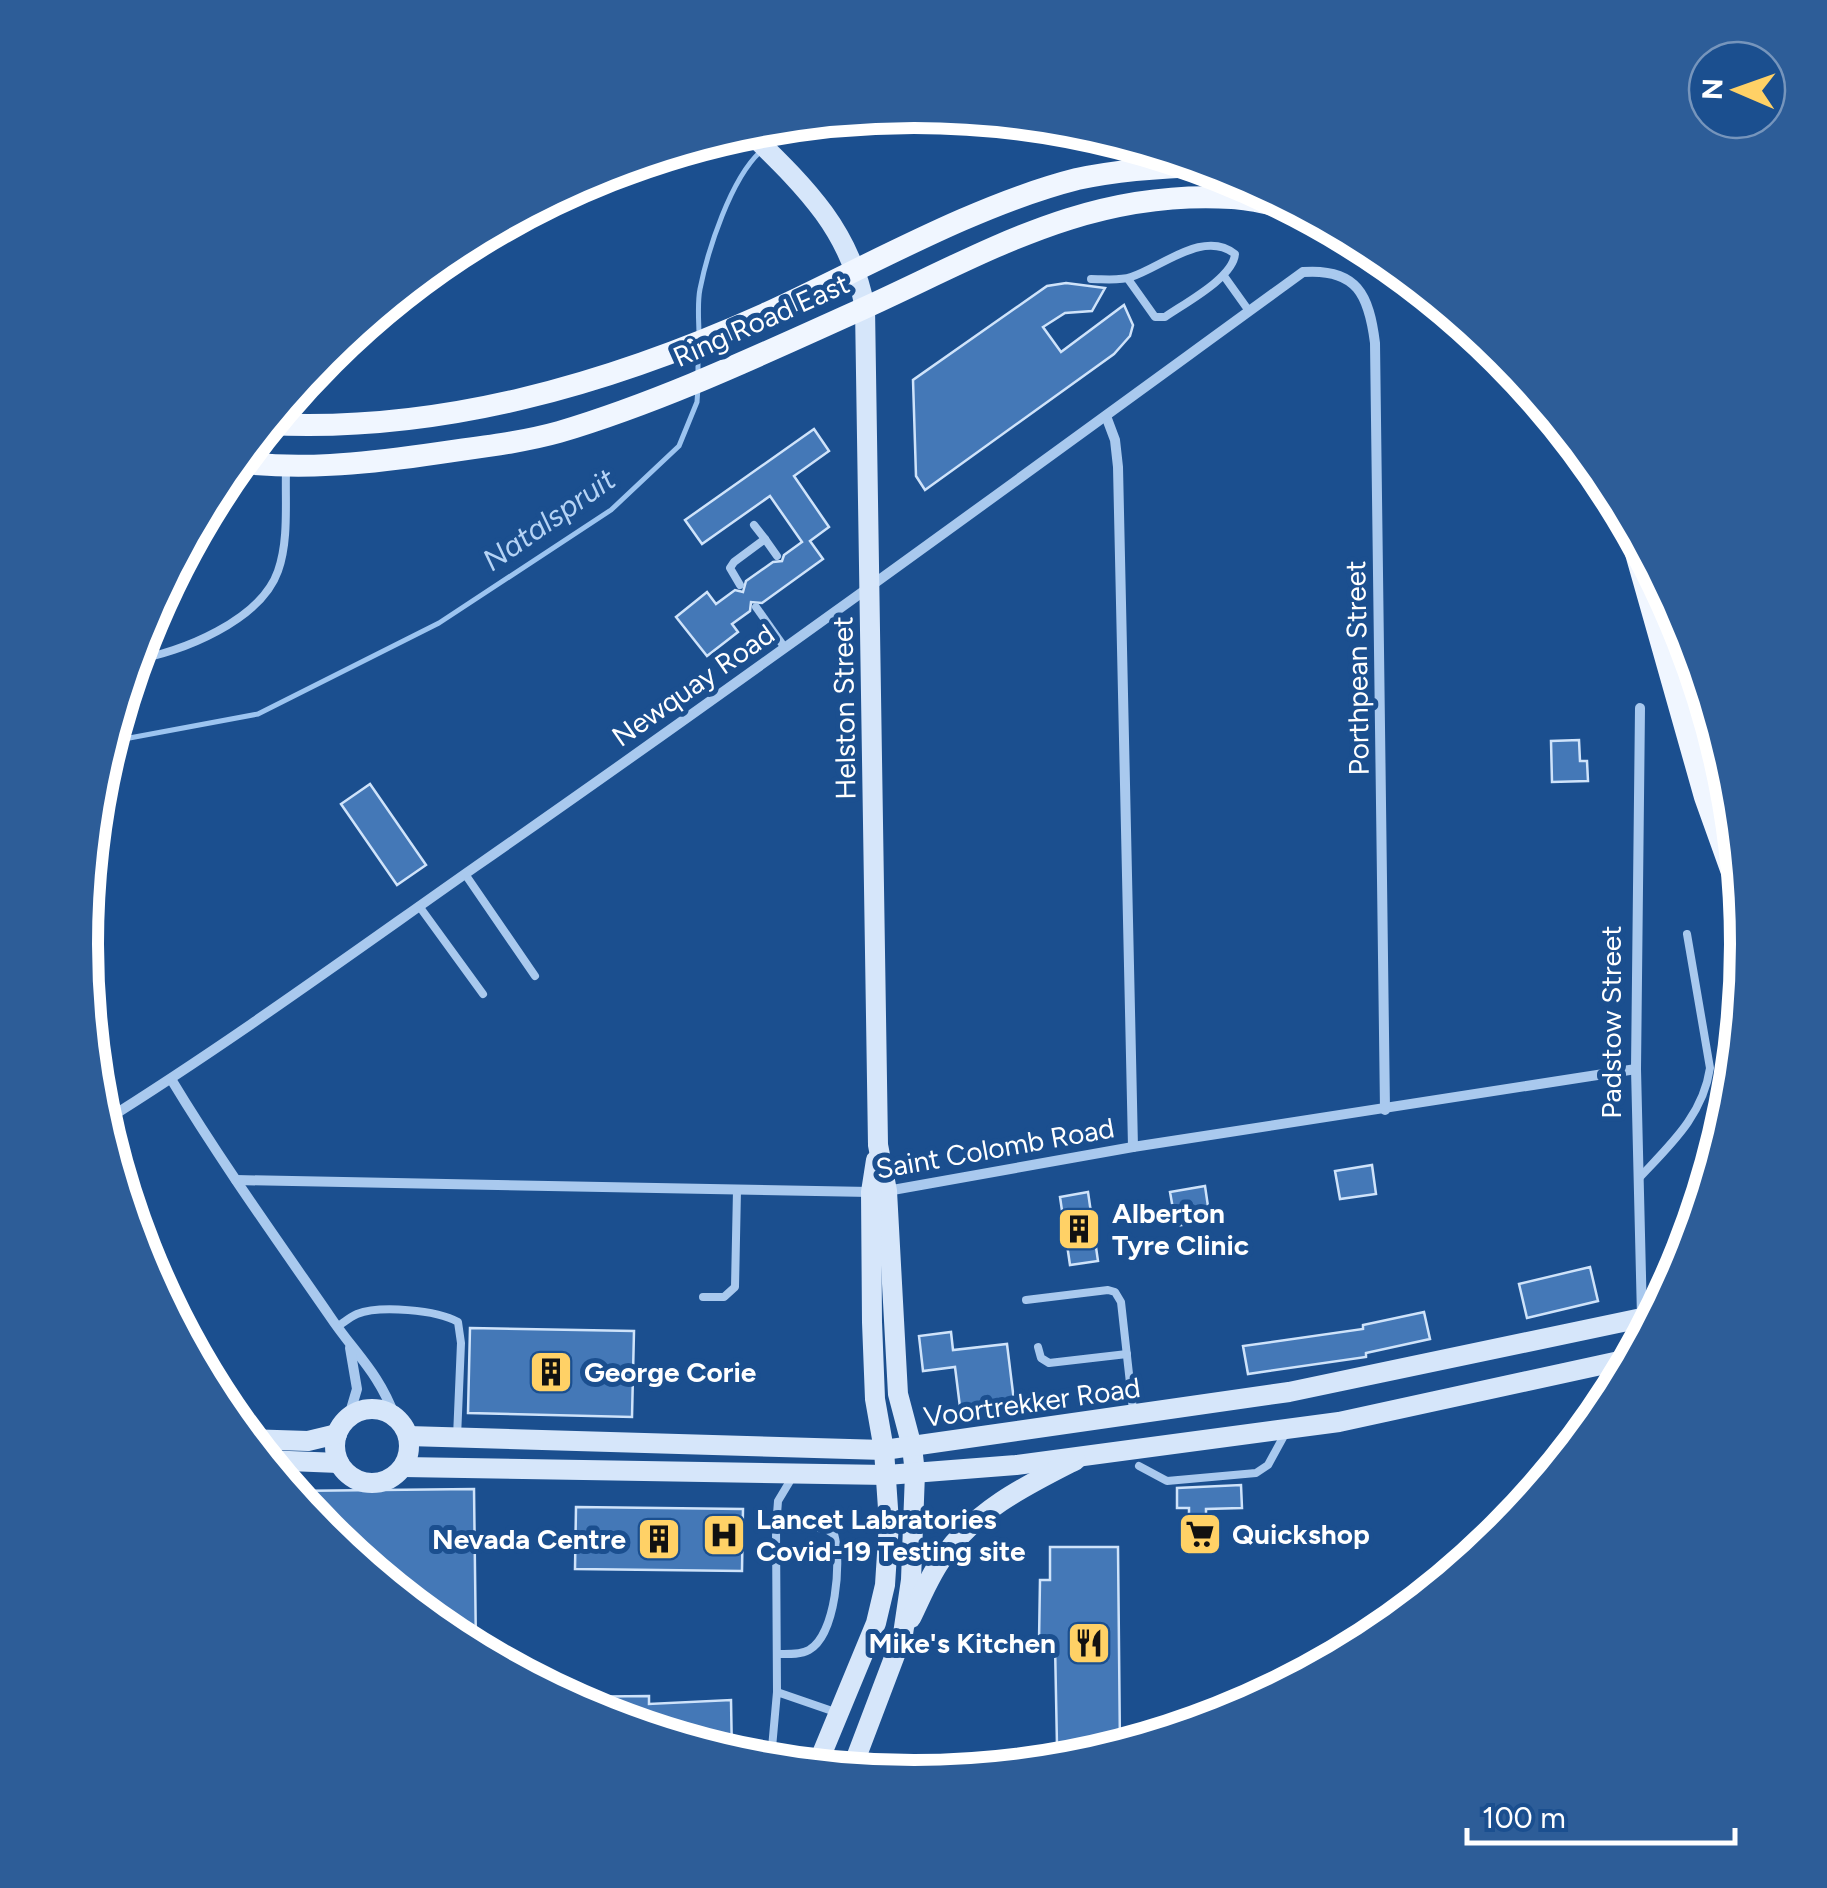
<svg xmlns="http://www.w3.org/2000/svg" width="1827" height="1888" font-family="Figtree,sans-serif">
<rect width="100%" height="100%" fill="#1b4f8f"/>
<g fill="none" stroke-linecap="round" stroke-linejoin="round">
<g stroke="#9cc4f0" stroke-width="5">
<polyline points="768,145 791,123"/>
<path d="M699,336C699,321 697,304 700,289C708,249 731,179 760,152"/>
<polyline points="698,376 698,347"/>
<polyline points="108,742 258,714 439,623 611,510 679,446 697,402 698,387"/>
</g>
</g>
<g fill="#4478b7" stroke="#cfe3fa" stroke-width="2.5">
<polygon points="1066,283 1105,288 1092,311 1065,313 1043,327 1061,352 1124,305 1133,325 1130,336 1114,354 925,490 916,476 913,380 1047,286"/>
<polygon points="814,429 829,451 794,476 829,527 810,541 823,559 762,603 751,602 750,611 732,624 738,632 707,656 676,617 707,592 716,604 735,590 743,592 746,581 773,562 782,561 784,555 802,542 770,496 702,544 685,520"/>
<polygon points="1579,740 1580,761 1587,761 1588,781 1552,782 1551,741"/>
<polygon points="370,784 426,865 397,885 341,804"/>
<polygon points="1372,1165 1376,1194 1340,1199 1335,1171"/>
<polygon points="1205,1186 1210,1220 1176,1226 1170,1192"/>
<polygon points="1088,1192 1098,1261 1070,1265 1060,1197"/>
<polygon points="1590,1267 1598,1301 1527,1318 1519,1284"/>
<polygon points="1424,1312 1430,1339 1366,1353 1366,1357 1248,1374 1243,1346 1363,1329 1363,1325"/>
<polygon points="470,1328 634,1331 632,1417 468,1413"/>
<polygon points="951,1332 953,1350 1007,1344 1014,1401 960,1407 955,1367 923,1371 919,1336"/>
<polygon points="1241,1485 1242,1508 1206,1509 1206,1520 1189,1520 1189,1508 1177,1508 1177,1488"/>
<polygon points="474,1489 476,1650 450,1637 324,1533 289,1491"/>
<polygon points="576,1507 743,1509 742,1571 575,1569"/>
<polygon points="1050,1547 1118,1547 1120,1748 1083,1759 1082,1747 1057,1746 1055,1644 1039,1642 1040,1580 1050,1580"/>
<polygon points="649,1696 649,1704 731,1700 732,1756 594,1714 563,1697"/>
</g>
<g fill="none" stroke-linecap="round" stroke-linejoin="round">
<g stroke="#a9c9ee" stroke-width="8">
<polyline points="1224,276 1249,311"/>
<path d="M1091,279C1104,279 1120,281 1131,277C1162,267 1204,229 1235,254C1233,278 1185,303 1165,317H1155L1128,279"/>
<polyline points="754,525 765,539"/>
<polyline points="740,585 730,568 734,562 765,539 777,556"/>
<polyline points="756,607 785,648"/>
<path d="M133,660C181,653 261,620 278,571C289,540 285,502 286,471"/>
<polyline points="465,874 535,976"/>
<polyline points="419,906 483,994"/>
<path d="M1640,1177C1671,1144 1703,1115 1710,1068L1687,934"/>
<polyline points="703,1297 724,1297 735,1287 737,1190"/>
<polyline points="1026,1300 1108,1290 1115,1292 1121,1302 1133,1410"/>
<path d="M337,1327C343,1323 350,1317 357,1314C380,1305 437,1310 458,1322L461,1343L457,1437"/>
<polyline points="1038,1347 1041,1358 1049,1363 1127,1354"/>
<polyline points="1139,1466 1167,1481 1256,1473 1268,1465 1286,1432"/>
<path d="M776,1528L811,1527L826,1529L834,1534C842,1560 836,1635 809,1650C800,1655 787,1654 777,1654"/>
<polyline points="777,1692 776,1528 778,1501 793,1476"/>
<polyline points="771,1759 777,1692 838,1713"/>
</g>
<g stroke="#a9c9ee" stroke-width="10">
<polyline points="1106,416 1115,440 1118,467 1133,1147"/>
<polyline points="1640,708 1636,1069 1642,1317"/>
<path d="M171,1079C220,1160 275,1237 329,1315C355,1354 378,1371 395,1417"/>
<path d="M101,1123C229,1043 351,954 475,867C754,673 1028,472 1303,272C1357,268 1369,295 1375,343L1385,1110"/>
<polyline points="236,1180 870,1192"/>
<polyline points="887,1191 1133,1147 1636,1069"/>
<polyline points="349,1416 357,1389 350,1348"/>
</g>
<g stroke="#d6e6fa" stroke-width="20">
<path d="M745,128C801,183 850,227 865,308L878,1145L887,1191L898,1394L912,1447L915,1473L911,1580L903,1634L851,1771"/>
<circle cx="372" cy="1446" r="37"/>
<polyline points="408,1436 884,1450 1289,1392 1656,1315"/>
<polyline points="247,1439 308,1441 337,1434"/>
<polyline points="264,1460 339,1463"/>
<polyline points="403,1467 887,1475 1016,1465 1339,1422 1633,1358"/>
<path d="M911,1618C921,1598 930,1574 944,1556C977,1509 1027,1485 1076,1460"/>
<polyline points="816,1768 876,1623 885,1585 889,1523 884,1450 875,1399 872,1322 871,1192 876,1160"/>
</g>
<g stroke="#f0f6ff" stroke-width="22">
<path d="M267,424C440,433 609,384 765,314C863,269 974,205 1077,179C1119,170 1163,167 1205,166"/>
<path d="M236,462C299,470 362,464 425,455C469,448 516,444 559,432C663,401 762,354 860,310C986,253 1087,189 1232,198C1254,199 1277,206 1299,210"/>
<polyline points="1626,518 1705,797 1743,903"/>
<polyline points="1721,749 1732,791"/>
</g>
</g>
<defs>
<g id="building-square" transform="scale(2.25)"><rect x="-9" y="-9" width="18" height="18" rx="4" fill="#ffd166" stroke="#1b4f8f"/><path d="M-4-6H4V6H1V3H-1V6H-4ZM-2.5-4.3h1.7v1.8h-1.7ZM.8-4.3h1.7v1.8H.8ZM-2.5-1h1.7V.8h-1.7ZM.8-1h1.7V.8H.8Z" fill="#111"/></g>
<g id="supermarket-square" transform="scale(2.25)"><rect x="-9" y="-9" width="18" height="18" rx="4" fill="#ffd166" stroke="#1b4f8f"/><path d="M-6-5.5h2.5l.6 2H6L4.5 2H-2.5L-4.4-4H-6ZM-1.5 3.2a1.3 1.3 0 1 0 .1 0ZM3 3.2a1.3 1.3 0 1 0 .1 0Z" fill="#111"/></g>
<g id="hospital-square" transform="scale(2.25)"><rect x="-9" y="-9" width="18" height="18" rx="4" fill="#ffd166" stroke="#1b4f8f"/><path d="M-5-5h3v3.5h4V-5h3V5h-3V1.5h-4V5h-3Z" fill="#111"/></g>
<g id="restaurant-square" transform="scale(2.25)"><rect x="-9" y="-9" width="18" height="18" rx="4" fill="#ffd166" stroke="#1b4f8f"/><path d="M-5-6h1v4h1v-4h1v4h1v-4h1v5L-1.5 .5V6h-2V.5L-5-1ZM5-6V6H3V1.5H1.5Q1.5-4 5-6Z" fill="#111"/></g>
</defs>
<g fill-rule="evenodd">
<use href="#building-square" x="1079" y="1229"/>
<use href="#building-square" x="551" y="1372"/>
<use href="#supermarket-square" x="1200" y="1534"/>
<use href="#hospital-square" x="724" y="1535"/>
<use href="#building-square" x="659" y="1539"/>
<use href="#restaurant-square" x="1089" y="1643"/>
</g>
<g text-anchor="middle" stroke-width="10" stroke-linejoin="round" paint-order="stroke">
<g font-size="28" fill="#fff" stroke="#1b4f8f">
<text transform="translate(761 320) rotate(-24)" y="10">Ring Road East</text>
<text transform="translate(1357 668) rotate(-91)" y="10">Porthpean Street</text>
<text transform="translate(693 685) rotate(-35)" y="10">Newquay Road</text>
<text transform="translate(844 708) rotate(-91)" y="10">Helston Street</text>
<text transform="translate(1611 1022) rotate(-90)" y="10">Padstow Street</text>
<text transform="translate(995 1148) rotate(-10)" y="10">Saint Colomb Road</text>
<text transform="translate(1032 1402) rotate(-8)" y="10">Voortrekker Road</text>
</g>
<g font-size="28" font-weight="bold" fill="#fff" stroke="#1b4f8f" text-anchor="start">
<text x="1112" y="1223">Alberton<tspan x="1112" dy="32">Tyre Clinic</tspan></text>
<text x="584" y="1382">George Corie</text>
<text x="756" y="1529">Lancet Labratories<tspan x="756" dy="32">Covid-19 Testing site</tspan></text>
<text x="1232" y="1544">Quickshop</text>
<text x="626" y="1549" text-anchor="end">Nevada Centre</text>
<text x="1056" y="1653" text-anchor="end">Mike's Kitchen</text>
</g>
<g font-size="30" font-style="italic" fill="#b5d3f5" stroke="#1b4f8f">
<text transform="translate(549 520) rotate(-35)" y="10">Natalspruit</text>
</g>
</g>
<path d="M0 0H1827V1888H0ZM98 944a816 816 0 1 1 1632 0a816 816 0 1 1-1632 0Z" fill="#2d5d98" fill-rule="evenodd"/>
<path fill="none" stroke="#fff" stroke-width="12" d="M98 944a816 816 0 1 1 1632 0a816 816 0 1 1-1632 0Z"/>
<g transform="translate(1737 90) rotate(272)"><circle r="48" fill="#1b4f8f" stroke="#7695bc" stroke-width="2.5"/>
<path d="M0-8L18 38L0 25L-18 38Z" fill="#ffd166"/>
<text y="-15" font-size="28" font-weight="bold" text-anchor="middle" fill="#ffffff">N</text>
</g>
<path d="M1467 1828v15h268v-15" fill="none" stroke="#ffffff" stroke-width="5"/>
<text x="1482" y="1828" font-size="30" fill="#ffffff" stroke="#1b4f8f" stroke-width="8" paint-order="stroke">100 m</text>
</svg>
